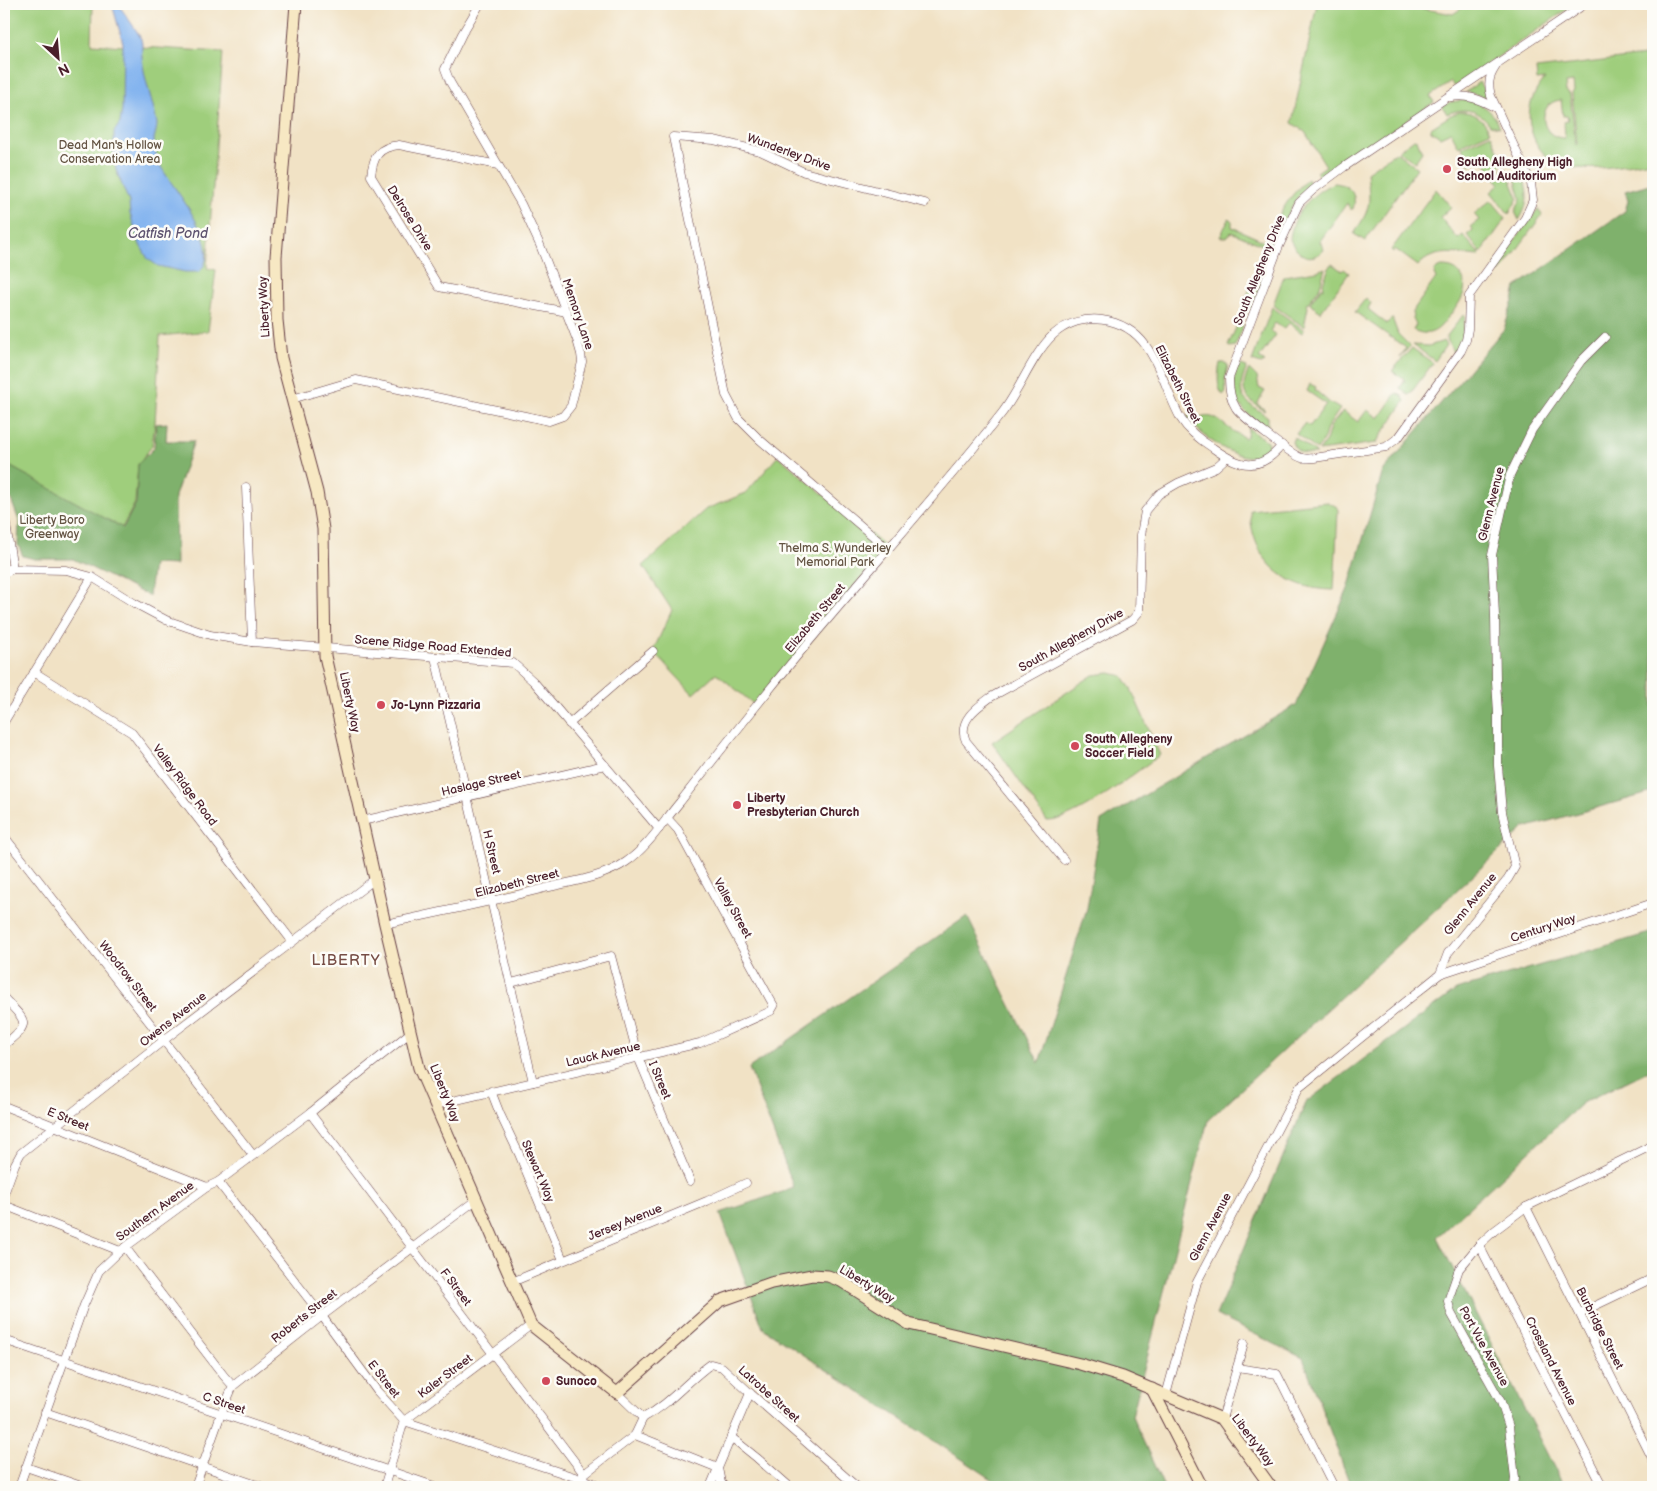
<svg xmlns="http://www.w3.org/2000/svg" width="1657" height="1491" font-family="'Balsamiq Sans',sans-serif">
<rect width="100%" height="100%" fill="#fdfcf7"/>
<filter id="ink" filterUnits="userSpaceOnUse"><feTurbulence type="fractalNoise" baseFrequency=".02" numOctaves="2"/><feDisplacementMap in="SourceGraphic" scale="10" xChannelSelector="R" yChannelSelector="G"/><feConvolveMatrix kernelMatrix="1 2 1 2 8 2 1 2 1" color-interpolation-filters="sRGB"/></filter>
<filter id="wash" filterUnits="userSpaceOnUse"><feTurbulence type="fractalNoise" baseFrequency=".0096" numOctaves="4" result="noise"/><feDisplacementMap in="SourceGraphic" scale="20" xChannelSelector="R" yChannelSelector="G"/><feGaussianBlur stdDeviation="1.12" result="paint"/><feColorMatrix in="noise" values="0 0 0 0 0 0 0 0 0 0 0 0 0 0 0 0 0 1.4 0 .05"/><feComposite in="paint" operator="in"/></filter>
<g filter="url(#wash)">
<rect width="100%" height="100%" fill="#f1e2c5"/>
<g fill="#9fce7c" stroke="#747654" fill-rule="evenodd">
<polygon points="4,4 93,4 92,44 223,52 207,268 216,270 208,331 160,336 155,423 152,446 138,465 135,503 122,528 4,464"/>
<polygon points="1317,4 1396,4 1453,14 1468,4 1575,4 1454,87 1451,82 1430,96 1434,102 1323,177 1320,177 1317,172 1326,166 1305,132 1292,123"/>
<path d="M1653,55V161C1611,166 1545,186 1531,129C1526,111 1532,93 1545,79L1537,80L1536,69ZM1573,82L1574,91L1572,93L1577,144L1576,145L1570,94L1566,91L1565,83ZM1561,100L1563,116H1567L1568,121L1564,122L1565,138C1539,139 1536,102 1561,100Z"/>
<polygon points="1479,82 1487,95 1486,97 1466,92"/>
<path d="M1463,100C1480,101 1493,110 1500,127L1490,125C1479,109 1464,107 1447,114L1442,106L1451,102Z"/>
<path d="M1459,112C1473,111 1484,118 1490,132L1458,146L1451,132L1440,137L1431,131V128L1451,115Z"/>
<polygon points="1491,134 1503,162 1502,165 1491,173 1484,158 1469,165 1462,147"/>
<polygon points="1414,139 1417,140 1422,152 1415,162 1398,151"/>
<path d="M1396,152L1417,168L1365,241L1354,234C1372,206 1370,204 1367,172Z"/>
<polygon points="1504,168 1506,168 1518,198 1509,214 1491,192 1500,184 1493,176"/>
<path d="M1515,178L1524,179C1529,196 1528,206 1519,220L1515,212L1521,199Z"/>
<path d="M1308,179L1310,183V186C1305,191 1299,195 1295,201C1290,208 1287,221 1280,225L1276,222C1284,205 1294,191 1308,179Z"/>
<path d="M1334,183C1349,184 1358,194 1353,209H1350L1347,203L1320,241L1324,250C1310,264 1296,254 1290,239C1292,215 1312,192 1334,183Z"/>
<path d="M1436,189L1451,207L1446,212L1444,211L1445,213L1440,217L1458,239L1463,235L1480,255L1478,256C1457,254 1434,248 1418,266L1395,249L1393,252L1391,250Z"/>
<polygon points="1491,200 1506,218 1481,253 1467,235 1473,230 1471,226 1479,220 1474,214"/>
<polygon points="1538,209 1542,215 1501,272 1495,272 1495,266"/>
<path d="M1229,218L1232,221V227L1268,243L1272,232L1276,234L1277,238C1275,244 1274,252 1266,251L1267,247L1231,232L1227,237H1220Z"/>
<path d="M1260,262L1266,265C1266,277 1255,298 1250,310L1241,312Z"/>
<polygon points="1332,264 1342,271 1344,269 1349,273 1321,312 1311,305 1310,303 1321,288 1324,288 1323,283 1330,265"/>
<path d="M1441,267C1449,267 1457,268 1462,277C1472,294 1451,313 1441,326C1432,335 1424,335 1413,330L1416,325L1413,319L1412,312L1436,278L1434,274L1435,270Z"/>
<polygon points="1325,268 1320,287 1309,302 1306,303 1308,307 1304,327 1273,305 1284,276 1317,271"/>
<polygon points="1366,298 1371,303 1368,309 1387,324 1392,318 1398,334 1410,346 1400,358 1406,348 1355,312"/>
<polygon points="1272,307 1304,330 1302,333 1289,323 1284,329 1275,323 1270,331 1276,335 1259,358 1265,362 1261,364 1252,361"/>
<polygon points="1464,314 1465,316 1462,338 1454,354 1446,337"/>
<polygon points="1239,321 1243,325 1242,330 1235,346 1230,347 1228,346"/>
<polygon points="1444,341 1446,345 1435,361 1413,345 1429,346"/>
<polygon points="1412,348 1433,363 1410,394 1408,395 1400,388 1405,380 1392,371"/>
<path d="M1220,363H1225L1228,365L1225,380L1226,392L1223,395C1216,387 1218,373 1220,363Z"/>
<path d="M1241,365L1247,367C1234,398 1244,400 1268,417V429C1249,416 1231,404 1234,379C1235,372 1236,368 1241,365Z"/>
<path d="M1249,369L1257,377L1259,388L1265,391L1257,404L1265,410L1264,411C1244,396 1239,393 1249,369Z"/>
<polygon points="1310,384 1316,387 1315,390 1330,403 1340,409 1327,428 1324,439 1317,450 1296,434 1305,423 1310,426 1326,404 1307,391"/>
<polygon points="1396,393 1402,396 1405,401 1376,443 1319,451 1326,441 1330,427 1343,411 1358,422 1367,410 1379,418"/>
<path d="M1187,416H1196L1200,418C1213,413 1219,421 1230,429C1234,432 1240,435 1245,438L1247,436L1248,428L1267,441C1269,446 1269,451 1263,454C1240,466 1198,435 1187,416Z"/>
<path d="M1294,437L1316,453V454C1306,455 1296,454 1292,442Z"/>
<polygon points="778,456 888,549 756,706 716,673 693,694 653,651 672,610 643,566 706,509 746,493"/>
<path d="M1328,502L1337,507L1338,511L1334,590C1284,590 1251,559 1250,510Z"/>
<path d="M1110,673L1123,676L1131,689L1160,755C1135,772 1076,822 1047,821L992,742L1093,675Z"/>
</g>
<g fill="#7fb16c" stroke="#64684c">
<polygon points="1653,183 1653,792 1524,828 1208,1120 1132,1416 1164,1487 1004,1487 763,1328 720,1213 794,1188 749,1068 967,916 1039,1063 1087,908 1101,821 1296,705 1348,589 1383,471 1504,329 1513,301 1516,287 1625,211 1628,201 1625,191"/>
<polygon points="167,423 166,441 194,441 175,496 176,565 153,564 149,596 73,559 35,559 23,556 18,545 19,521 4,481 4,463 123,528 136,503 138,464 154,448 156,424"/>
<polygon points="1653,932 1653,1068 1582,1103 1437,1237 1564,1487 1351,1487 1303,1358 1216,1315 1306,1102 1456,990"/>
</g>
<path fill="#83b4ef" stroke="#666a8d" d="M112,4H118C124,13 137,30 141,39C143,44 141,52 142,57C144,80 153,101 157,124C157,129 155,134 154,139C154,147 157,158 160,165C172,188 226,247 199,272H185L158,266L148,259L140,245L130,214L129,202L116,170L114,157V132L120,123L122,110L123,43Z"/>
</g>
<g filter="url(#ink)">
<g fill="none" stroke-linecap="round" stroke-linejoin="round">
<g stroke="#633c42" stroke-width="9">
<g id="street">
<path d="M1499,62C1490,74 1487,81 1491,96L1531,183L1533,200L1525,218L1469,296L1468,329L1466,340L1461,351L1399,437L1386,447L1314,458C1311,458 1306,459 1302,458C1293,456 1241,416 1236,408C1230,399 1229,389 1229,378L1279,246L1299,203L1313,190L1344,167L1585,4"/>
<path d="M1451,97C1468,94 1481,100 1496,108"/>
<path d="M498,165L399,145C378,147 373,157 371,176L439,287L567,312"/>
<polyline points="292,399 356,380 549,421 563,416 571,406 582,362 581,354 577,340 540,245 521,204 450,82 445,69 462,34 480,4"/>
<polyline points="246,487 252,642"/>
<polyline points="4,512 13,569 8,569"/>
<polyline points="888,549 759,439 738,418 726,395 673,137 714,140 760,151 804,172 925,203"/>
<polyline points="4,573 13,569 66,570 92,577 134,603 166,620 210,635 252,642 513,663 534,682 552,703 659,829"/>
<polyline points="435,657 533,1082"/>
<polyline points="34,672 132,733 292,941"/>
<polyline points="4,722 92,577"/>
<polyline points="569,724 653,651"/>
<polyline points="362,821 605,765"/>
<polyline points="4,836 253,1155"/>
<path d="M1064,860L966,741C957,721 976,708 991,697L1132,620L1139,612L1141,535L1145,511L1159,494L1178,483L1216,467L1226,458"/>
<path d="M385,924C440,912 495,901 549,887C575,881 604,877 626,862C648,847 663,822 680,802C708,766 737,730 765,695C842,599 926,509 1002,413C1020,390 1032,355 1053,335C1081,310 1125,316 1146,346C1162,368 1168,396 1181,419C1189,432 1200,440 1213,448C1239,467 1260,473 1282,445"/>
<polyline points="1440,974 1653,903"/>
<polyline points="511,983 611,956 638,1057 690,1181"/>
<path d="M4,998C27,1023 32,1022 4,1045"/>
<polyline points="491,1091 500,1114 519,1154 563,1260"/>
<polyline points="435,1105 700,1043 771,1011 774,1006 770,999 678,830 667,818"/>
<polyline points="4,1106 207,1187"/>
<polyline points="310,1113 584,1474"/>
<polyline points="218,1182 322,1316 377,1391 404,1421 605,1487"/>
<polyline points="4,1194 15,1164 21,1153 164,1040 375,879"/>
<polyline points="4,1205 120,1251"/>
<polyline points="1526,1207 1653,1460"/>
<polyline points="1479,1245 1603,1487"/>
<polyline points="125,1247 224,1376 233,1386"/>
<polyline points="512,1282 707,1201 746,1183"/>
<polyline points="1580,1313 1653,1278"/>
<polyline points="4,1340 437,1487"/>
<polyline points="1237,1368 1277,1374 1334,1487"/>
<polyline points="617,1393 643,1418"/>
<polyline points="1166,1395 1197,1282 1299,1088 1440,974 1448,953 1508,879 1515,867 1502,812 1498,766 1498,713 1496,681 1495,616 1492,555 1510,475 1532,430 1581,361 1605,337"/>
<polyline points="45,1412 263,1487"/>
<path d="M643,1418C670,1404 687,1381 711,1364L722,1367L750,1393L857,1487"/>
<polyline points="1222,1419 1244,1343"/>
<polyline points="635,1435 718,1468 721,1483 725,1487"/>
<polyline points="731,1437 757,1458 790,1487"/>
<polyline points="26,1467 84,1487"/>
<polyline points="19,1487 84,1305 99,1271 120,1251 207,1187 218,1182 310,1113 411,1032"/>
<polyline points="195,1487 221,1414 233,1386 322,1316 476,1200"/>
<polyline points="384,1487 404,1421 531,1325"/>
<polyline points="576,1487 584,1474 635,1435 643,1418"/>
<polyline points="710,1487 750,1393"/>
<polyline points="1514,1487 1515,1478 1509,1427 1501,1402 1451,1313 1448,1301 1459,1269 1479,1245 1494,1231 1526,1207 1653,1145"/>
</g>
</g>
<g stroke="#633c42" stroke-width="13">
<g id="secondary">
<polyline points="296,4 276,257 277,320 281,358 317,492 323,529 325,656 385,924 419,1068 531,1325 617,1393 720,1301 771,1283 812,1275 828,1276 841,1281 909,1324 1080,1364 1123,1377 1222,1419 1271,1487"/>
<polyline points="1152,1389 1202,1487"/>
</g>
</g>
<use href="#street" stroke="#fff" stroke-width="8"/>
<use href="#secondary" stroke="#f7e8c3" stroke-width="11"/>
</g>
</g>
<g fill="#d1495b" stroke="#fdfcf7" stroke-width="2">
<circle cx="1447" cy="169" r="5"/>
<circle cx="381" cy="705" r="5"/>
<circle cx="1075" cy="746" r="5"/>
<circle cx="737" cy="805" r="5"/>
<circle cx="546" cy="1381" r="5"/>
</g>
<g text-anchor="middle" stroke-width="5" stroke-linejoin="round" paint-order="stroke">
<g font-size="12" fill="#645443" stroke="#fdfcf7">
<text x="110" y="149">Dead Man's Hollow<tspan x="110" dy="14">Conservation Area</tspan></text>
<text x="52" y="524">Liberty Boro<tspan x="52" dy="14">Greenway</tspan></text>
<text x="835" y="552">Thelma S. Wunderley<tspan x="835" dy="14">Memorial Park</tspan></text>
</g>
<g font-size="12" fill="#4a1f2b" stroke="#fdfcf7">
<text transform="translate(789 152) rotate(20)" y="4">Wunderley Drive</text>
<text transform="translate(410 218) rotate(58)" y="4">Delrose Drive</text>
<text transform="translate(1259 270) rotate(-68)" y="4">South Allegheny Drive</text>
<text transform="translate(264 307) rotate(-93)" y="4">Liberty Way</text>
<text transform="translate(578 314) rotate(71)" y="4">Memory Lane</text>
<text transform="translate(1178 384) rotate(63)" y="4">Elizabeth Street</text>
<text transform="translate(1491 504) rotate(-76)" y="4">Glenn Avenue</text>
<text transform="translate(815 618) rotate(-50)" y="4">Elizabeth Street</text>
<text transform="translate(1071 640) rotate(-29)" y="4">South Allegheny Drive</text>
<text transform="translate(433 646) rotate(5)" y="4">Scene Ridge Road Extended</text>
<text transform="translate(350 702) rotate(78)" y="4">Liberty Way</text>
<text transform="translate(481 783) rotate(-13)" y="4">Haslage Street</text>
<text transform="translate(185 785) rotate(53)" y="4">Valley Ridge Road</text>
<text transform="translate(492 852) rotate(77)" y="4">H Street</text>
<text transform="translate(517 883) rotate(-14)" y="4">Elizabeth Street</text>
<text transform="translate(1470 904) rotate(-51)" y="4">Glenn Avenue</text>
<text transform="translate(733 908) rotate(61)" y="4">Valley Street</text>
<text transform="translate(1543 928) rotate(-18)" y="4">Century Way</text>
<text transform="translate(128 976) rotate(52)" y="4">Woodrow Street</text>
<text transform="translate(173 1019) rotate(-38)" y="4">Owens Avenue</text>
<text transform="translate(603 1054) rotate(-13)" y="4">Lauck Avenue</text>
<text transform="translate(660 1080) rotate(67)" y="4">I Street</text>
<text transform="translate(445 1093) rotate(68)" y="4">Liberty Way</text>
<text transform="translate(68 1119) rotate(22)" y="4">E Street</text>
<text transform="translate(538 1171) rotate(67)" y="4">Stewart Way</text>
<text transform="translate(155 1211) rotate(-36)" y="4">Southern Avenue</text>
<text transform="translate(625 1222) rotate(-22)" y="4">Jersey Avenue</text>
<text transform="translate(1210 1227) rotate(-62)" y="4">Glenn Avenue</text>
<text transform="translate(867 1284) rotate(31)" y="4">Liberty Way</text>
<text transform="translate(456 1287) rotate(53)" y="4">F Street</text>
<text transform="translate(304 1316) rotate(-38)" y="4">Roberts Street</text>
<text transform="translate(1600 1328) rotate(63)" y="4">Burbridge Street</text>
<text transform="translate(1484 1346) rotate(61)" y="4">Port Vue Avenue</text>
<text transform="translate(1551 1361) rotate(63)" y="4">Crossland Avenue</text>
<text transform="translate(445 1376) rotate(-37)" y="4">Kaler Street</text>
<text transform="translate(384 1379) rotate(52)" y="4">E Street</text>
<text transform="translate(769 1394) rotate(42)" y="4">Latrobe Street</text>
<text transform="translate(224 1403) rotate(19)" y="4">C Street</text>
<text transform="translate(1253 1440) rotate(53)" y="4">Liberty Way</text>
</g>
<g font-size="12" font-weight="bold" fill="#4a1f2b" stroke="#fdfcf7" text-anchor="start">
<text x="1457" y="166">South Allegheny High<tspan x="1457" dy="14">School Auditorium</tspan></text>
<text x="391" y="709">Jo-Lynn Pizzaria</text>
<text x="1085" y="743">South Allegheny<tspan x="1085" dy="14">Soccer Field</tspan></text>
<text x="747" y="802">Liberty<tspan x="747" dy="14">Presbyterian Church</tspan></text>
<text x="556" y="1385">Sunoco</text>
</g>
<g font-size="14" font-style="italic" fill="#5e5370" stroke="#fdfcf7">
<text x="168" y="238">Catfish Pond</text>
</g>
<g font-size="15" letter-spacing="1" fill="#764d45" stroke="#fdfcf7">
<text x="346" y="965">LIBERTY</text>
</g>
</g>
<rect width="1657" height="1491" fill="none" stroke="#fdfcf7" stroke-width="20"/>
<g transform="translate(58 58) rotate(154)" stroke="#fdfcf7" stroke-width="4" paint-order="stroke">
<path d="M0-4L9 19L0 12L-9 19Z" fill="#4a1f2b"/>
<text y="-8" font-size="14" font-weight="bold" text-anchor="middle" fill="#4a1f2b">N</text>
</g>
</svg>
